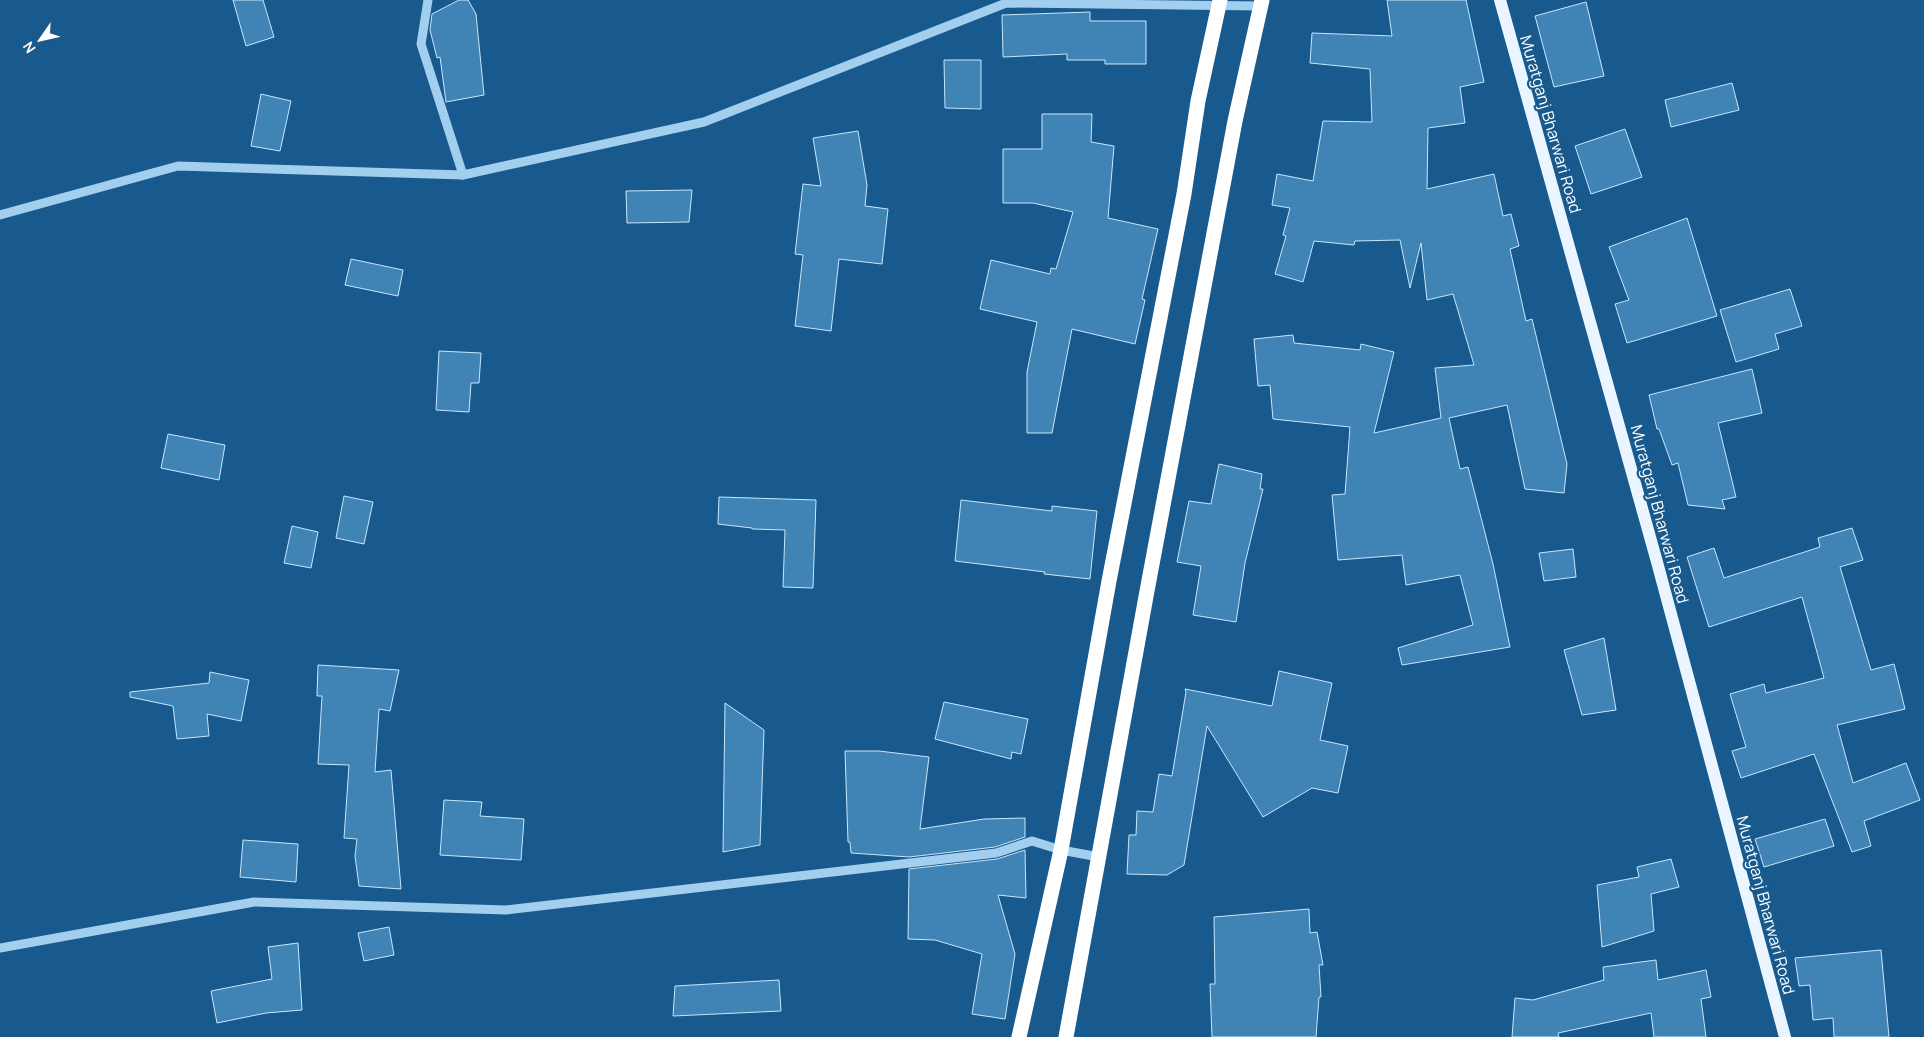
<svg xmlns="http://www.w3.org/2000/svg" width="1924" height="1037" font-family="Manrope,sans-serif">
<rect width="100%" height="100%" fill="#185a8d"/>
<g fill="#4084b6" stroke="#c9e6fb">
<polygon points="233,0 263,0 274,37 246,46"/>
<polygon points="459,0 468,0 476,14 484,95 446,102 440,57 437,58 430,30 432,14"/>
<polygon points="1387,0 1466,0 1484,82 1460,87 1465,123 1428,128 1427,189 1494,174 1503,216 1511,214 1519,246 1510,249 1526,321 1532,319 1567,464 1564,493 1525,489 1507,405 1449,418 1460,469 1468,467 1493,564 1510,647 1402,665 1398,648 1473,625 1460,575 1406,585 1402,555 1338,560 1332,495 1345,494 1350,427 1273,419 1270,385 1258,386 1254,339 1293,335 1294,343 1360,350 1361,344 1394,352 1374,433 1441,418 1435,368 1474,365 1453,294 1427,300 1421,243 1410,288 1400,240 1355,241 1354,245 1314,241 1303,282 1275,274 1286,236 1283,235 1290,208 1272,205 1277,174 1313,181 1323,121 1372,122 1370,69 1310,63 1312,33 1392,36"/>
<polygon points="1586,2 1604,76 1554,87 1535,16"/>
<polygon points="1090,12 1090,21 1146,21 1146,64 1105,64 1105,60 1067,60 1067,54 1003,57 1002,15"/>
<polygon points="944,60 981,60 981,109 945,108"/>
<polygon points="1732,83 1739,110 1671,127 1665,100"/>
<polygon points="261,94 291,101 280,151 251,146"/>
<polygon points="1042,114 1092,114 1091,142 1114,146 1108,218 1158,229 1142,299 1145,300 1135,344 1072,329 1052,433 1027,433 1027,372 1037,322 980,309 991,260 1050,274 1051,268 1056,269 1073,212 1033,203 1003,203 1003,149 1042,149"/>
<polygon points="1625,129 1642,177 1591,194 1575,146"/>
<polygon points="858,131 867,185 865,206 888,209 882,264 839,259 831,331 795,326 803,255 795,254 803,184 821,186 813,138"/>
<polygon points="692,190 689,222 627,223 626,191"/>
<polygon points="1687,218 1717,316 1627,343 1615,304 1629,300 1609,247"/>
<polygon points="351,259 403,270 398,296 345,285"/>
<polygon points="1790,289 1802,326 1775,334 1779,349 1736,362 1720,310"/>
<polygon points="439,351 481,353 479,383 471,383 469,412 436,410"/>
<polygon points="1752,369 1762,413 1718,423 1736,497 1722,500 1725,509 1688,505 1678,463 1672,465 1659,429 1657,429 1649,395"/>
<polygon points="168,434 225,445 219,480 161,468"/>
<polygon points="1219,464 1262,474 1260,489 1263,489 1245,563 1236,622 1193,615 1201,566 1177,562 1189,501 1211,504"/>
<polygon points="344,496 373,502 364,544 336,538"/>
<polygon points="719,497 816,500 813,588 783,587 785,530 752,529 752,528 718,524"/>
<polygon points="961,500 1052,511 1052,506 1097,511 1090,579 1044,574 1045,572 955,561"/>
<polygon points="292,526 318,532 311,568 284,563"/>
<polygon points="1852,528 1863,560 1840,567 1871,670 1894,664 1905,709 1837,725 1853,783 1906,763 1920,800 1864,821 1871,846 1852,852 1814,754 1741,778 1732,751 1746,747 1730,694 1764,684 1766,693 1824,678 1802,597 1709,627 1687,557 1714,548 1724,578 1820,547 1818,538"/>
<polygon points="1573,549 1576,577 1544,581 1539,553"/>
<polygon points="1604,638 1616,710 1582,715 1564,650"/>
<polygon points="318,665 399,670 390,711 379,709 375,772 391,770 401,889 359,886 355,856 357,839 344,838 349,765 318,764 322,696 317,696"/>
<polygon points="1279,671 1332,683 1320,740 1348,746 1338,793 1312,788 1263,817 1207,726 1184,865 1167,875 1127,874 1129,835 1136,835 1137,811 1153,812 1159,774 1172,776 1186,692 1185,689 1272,706"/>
<polygon points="210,672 249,680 241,721 207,714 209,736 177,739 173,706 130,697 130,692 209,683"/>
<polygon points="944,702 1028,719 1021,754 1012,752 1011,759 935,739"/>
<polygon points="725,703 764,730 760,845 723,852"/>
<polygon points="845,751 879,751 929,757 920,829 984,819 1025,818 1025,837 995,847 909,857 851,853 850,842 848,842"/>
<polygon points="444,800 482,802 480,816 524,819 521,860 440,855"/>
<polygon points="1825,819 1834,846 1764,867 1755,839"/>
<polygon points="243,840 298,844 296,882 240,877"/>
<polygon points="1025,850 1026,898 998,895 1015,954 1005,1019 972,1014 982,954 935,940 908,939 909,869 997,859"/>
<polygon points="1671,859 1679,887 1651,894 1654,931 1602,947 1597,885 1639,877 1637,867"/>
<polygon points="1309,909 1310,933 1317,932 1323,965 1319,965 1321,997 1319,997 1316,1037 1212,1037 1210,984 1215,984 1214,917"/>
<polygon points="389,927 394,955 364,961 358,933"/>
<polygon points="298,943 302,1010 266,1013 217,1023 211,991 272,979 268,947"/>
<polygon points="1881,950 1889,1037 1834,1037 1833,1018 1813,1020 1810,985 1799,986 1795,958"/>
<polygon points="1656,960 1658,980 1706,970 1711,997 1701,999 1706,1037 1654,1037 1651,1013 1558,1033 1559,1037 1512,1037 1515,998 1533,1000 1604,980 1603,967"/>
<polygon points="779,980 781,1011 673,1016 675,986"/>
</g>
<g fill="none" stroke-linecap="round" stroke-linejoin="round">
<g stroke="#a3cfef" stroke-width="9">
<polyline points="428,0 421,44 463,175"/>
<polyline points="0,215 178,166 463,175 704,122 1006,3 1261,6"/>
<polyline points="0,948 254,902 506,910 996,853 1032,841 1061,850 1099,857"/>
</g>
<polyline stroke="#ebf5ff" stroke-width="12" points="1500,0 1657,562 1785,1037"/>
<g stroke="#fff" stroke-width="15">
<polyline points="1019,1037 1061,850 1109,581 1184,194 1198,101 1220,0"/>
<polyline points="1066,1037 1147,591 1235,121 1262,0"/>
</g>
</g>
<g text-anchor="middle" stroke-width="4.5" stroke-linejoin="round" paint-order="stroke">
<g font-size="16" fill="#fff" stroke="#185a8d">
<text transform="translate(1551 124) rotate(74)" y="6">Muratganj Bharwari Road</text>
<text transform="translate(1660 514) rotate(75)" y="6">Muratganj Bharwari Road</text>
<text transform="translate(1766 905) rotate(75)" y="6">Muratganj Bharwari Road</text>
</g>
</g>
<g transform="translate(40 40) rotate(236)" stroke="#185a8d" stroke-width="4" paint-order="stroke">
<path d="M0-4L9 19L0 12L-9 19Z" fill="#ffffff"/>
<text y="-8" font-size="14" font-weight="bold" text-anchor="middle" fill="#ffffff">N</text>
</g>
</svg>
